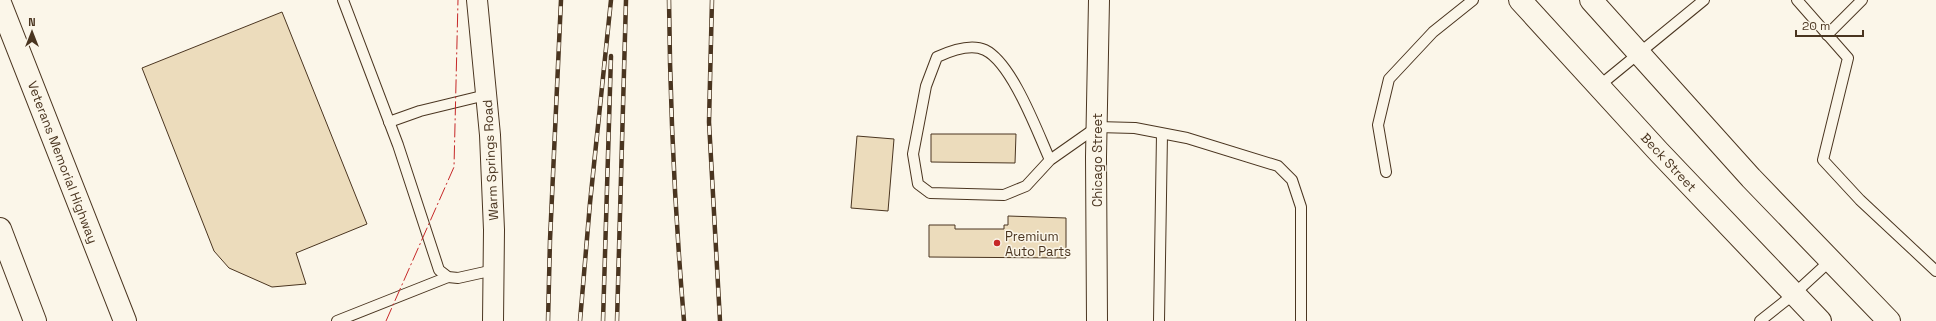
<svg xmlns="http://www.w3.org/2000/svg" width="1936" height="321" font-family="'Space Grotesk',sans-serif">
<rect width="100%" height="100%" fill="#fbf6e9"/>
<g fill="#ecdcbc" stroke="#4a3520">
<polygon points="282,12 367,224 296,253 306,284 272,287 229,268 214,251 142,68"/>
<polygon points="931,134 1016,134 1015,163 931,162"/>
<polygon points="857,136 894,139 888,211 851,208"/>
<polygon points="1008,216 1066,218 1066,258 929,257 929,225 955,225 955,229 1004,229 1004,225 1008,225"/>
</g>
<g fill="none" stroke-linecap="round" stroke-linejoin="round">
<g stroke="#4a3520" stroke-width="12">
<g id="lane">
<polyline points="343,0 398,145 439,270 448,277 458,278 494,270"/>
<polyline points="1797,0 1848,58 1823,160 1860,200 1936,271"/>
<polyline points="1827,35 1862,0"/>
<polyline points="1599,86 1704,0"/>
<polyline points="389,122 420,111 486,95"/>
<path d="M1050,160C1037,131 1012,63 985,50C970,43 950,51 937,57L926,86L913,154L918,184L930,193L1004,195L1026,186L1050,160L1097,127L1135,128L1187,138L1278,166L1292,180L1301,207V321"/>
<polyline points="1386,172 1378,125 1389,79 1433,32 1473,0"/>
<polyline points="337,321 448,277"/>
<polyline points="1159,321 1162,134"/>
<polyline points="1760,321 1794,294 1831,260"/>
</g>
</g>
<g stroke="#4a3520" stroke-width="22">
<g id="street">
<polyline points="477,0 490,135 494,230 493,321"/>
<polyline points="1097,321 1096,157 1099,0"/>
</g>
</g>
<g stroke="#4a3520" stroke-width="24">
<g id="secondary">
<polyline points="1520,0 1658,151 1820,321"/>
<polyline points="1591,0 1751,178 1889,321"/>
</g>
</g>
<g stroke="#4a3520" stroke-width="24">
<g id="highway">
<polyline points="0,3 125,321"/>
<polyline points="0,229 35,321"/>
</g>
</g>
<use href="#lane" stroke="#fbf6e9" stroke-width="10"/>
<use href="#street" stroke="#fbf6e9" stroke-width="20"/>
<use href="#secondary" stroke="#fbf6e9" stroke-width="22"/>
<use href="#highway" stroke="#fbf6e9" stroke-width="22"/>
<g stroke="#4a3520" stroke-width="4.5">
<g id="rail">
<path d="M669,0C670,107 675,214 684,321"/>
<polyline points="712,0 709,122 720,321"/>
<polyline points="548,321 550,240 561,0"/>
<polyline points="580,321 590,203 611,0"/>
<polyline points="603,321 611,56"/>
<polyline points="617,321 626,0"/>
</g>
</g>
<use href="#rail" stroke="#fbf6e9" stroke-width="3" stroke-dasharray="9" stroke-linecap="butt"/>
<polyline stroke="#c62828" stroke-width="1" stroke-dasharray="14 3 2 3" stroke-linecap="butt" points="386,321 454,167 458,0"/>
</g>
<circle fill="#c62828" stroke="#fbf6e9" stroke-width="1.5" cx="997" cy="243" r="4"/>
<g text-anchor="middle" stroke-width="3" stroke-linejoin="round" paint-order="stroke">
<g font-size="13" fill="#4a3520" stroke="#fbf6e9">
<text transform="translate(490 160) rotate(-93)" y="5">Warm Springs Road</text>
<text transform="translate(1097 160) rotate(-90)" y="5">Chicago Street</text>
<text transform="translate(63 162) rotate(69)" y="5">Veterans Memorial Highway</text>
<text transform="translate(1669 162) rotate(47)" y="5">Beck Street</text>
</g>
<g font-size="13" fill="#4a3520" stroke="#fbf6e9" text-anchor="start">
<text x="1005" y="241">Premium<tspan x="1005" dy="15">Auto Parts</tspan></text>
</g>
</g>
<g transform="translate(32 32)" stroke="#fbf6e9" stroke-width="3" paint-order="stroke">
<path d="M0-3L7 15L0 10L-7 15Z" fill="#4a3520"/>
<text y="-6" font-size="11" font-weight="bold" text-anchor="middle" fill="#4a3520">N</text>
</g>
<path d="M1796 30v6h67v-6" fill="none" stroke="#4a3520" stroke-width="2"/>
<text x="1802" y="30" font-size="12" fill="#4a3520" stroke="#fbf6e9" stroke-width="3" paint-order="stroke">20 m</text>
</svg>
